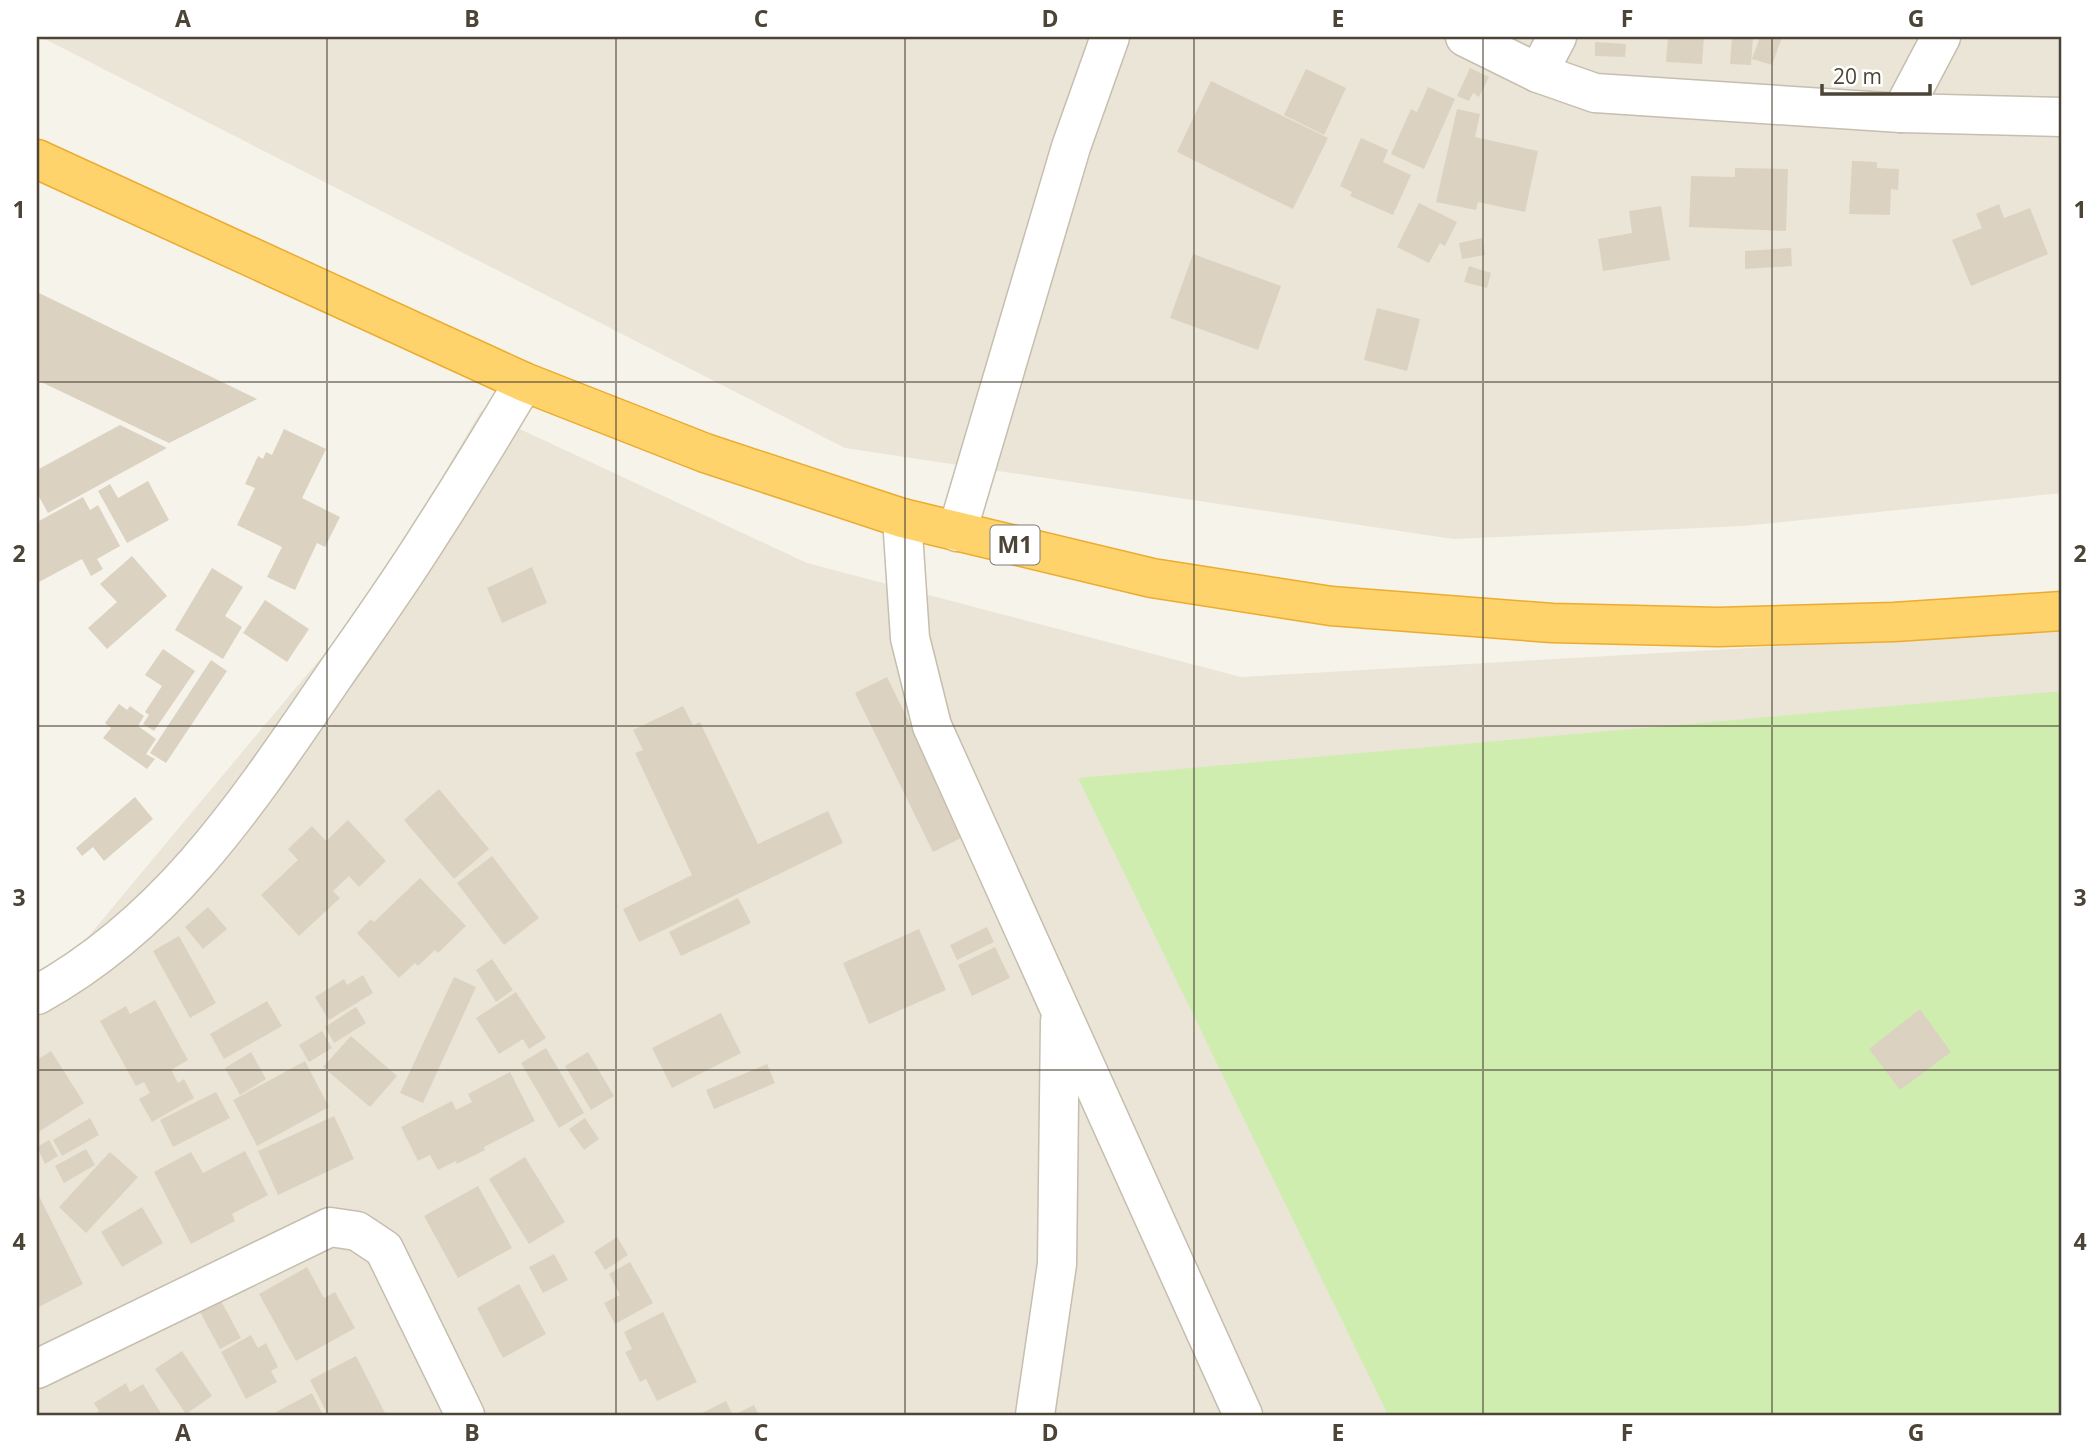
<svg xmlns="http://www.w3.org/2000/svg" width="2099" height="1452" font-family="'Open Sans',sans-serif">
<rect width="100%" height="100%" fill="#f6f3ea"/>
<g fill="#ebe5d8">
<polygon points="41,37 2062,37 2062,493 1743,526 1453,539 845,448"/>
<polygon points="481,411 807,563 1241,677 2062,630 2062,1415 37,1415 37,998 370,599"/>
</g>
<polygon fill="#d0edb0" points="2062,691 2062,1415 1388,1415 1078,778"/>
<g fill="#dcd2c1">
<polygon points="1668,37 1704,37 1702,64 1666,62"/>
<polygon points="1732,37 1753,37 1751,65 1730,64"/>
<polygon points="1760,37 1782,37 1772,65 1752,59"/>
<polygon points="1595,42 1626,44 1625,57 1595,56"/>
<polygon points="1470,68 1489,77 1479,97 1473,93 1469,101 1457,96"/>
<polygon points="1306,69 1346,88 1324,135 1284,115"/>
<polygon points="1211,81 1328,138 1293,209 1177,152"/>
<polygon points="1428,87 1455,99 1424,169 1391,154 1411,109 1417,112"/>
<polygon points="1457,109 1480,114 1475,137 1538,151 1525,212 1478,202 1476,210 1436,202"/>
<polygon points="1361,138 1388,150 1383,162 1411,175 1393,215 1350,196 1352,192 1340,186"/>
<polygon points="1852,161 1877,162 1877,168 1899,169 1898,190 1891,189 1890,215 1849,214"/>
<polygon points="1735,168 1788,169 1786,231 1689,227 1691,176 1735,177"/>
<polygon points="1419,203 1457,222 1445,246 1440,243 1429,263 1397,247"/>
<polygon points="1999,204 2004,218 2030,208 2048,254 1971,286 1952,240 1982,228 1976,214"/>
<polygon points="1661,206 1670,260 1603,271 1598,239 1632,233 1629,211"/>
<polygon points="1482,238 1485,255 1462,259 1459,243"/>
<polygon points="1791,248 1792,266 1745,269 1745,251"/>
<polygon points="1193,254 1281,286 1258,350 1170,318"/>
<polygon points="1469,266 1491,273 1487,288 1464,282"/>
<polygon points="37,292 257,399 169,443 37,380"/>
<polygon points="1377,308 1420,319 1407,371 1364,360"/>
<polygon points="120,425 167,448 48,513 37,493 37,470"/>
<polygon points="284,429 326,449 302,498 340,517 325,547 317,543 295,590 267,577 282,547 237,525 255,488 245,484 258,456 263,459 266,452 272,455"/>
<polygon points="148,481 169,520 127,543 98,491 110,484 118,498"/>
<polygon points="83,497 90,510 98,505 120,546 97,559 103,569 91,576 82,559 37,583 37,522"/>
<polygon points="132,556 167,596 107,649 88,628 117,602 100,584"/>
<polygon points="532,567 547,603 502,623 487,588"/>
<polygon points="212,568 243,587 225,616 242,627 223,659 175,630"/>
<polygon points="265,600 309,629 287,662 243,633"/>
<polygon points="163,649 195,671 154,731 143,724 149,715 145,712 162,686 145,675"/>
<polygon points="211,660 227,671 166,763 150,753"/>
<polygon points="887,677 965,836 933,852 855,693"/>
<polygon points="119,704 127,710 130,706 144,716 138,726 156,739 146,754 155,759 147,769 103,738 111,728 105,723"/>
<polygon points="683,706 693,725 700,722 758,844 828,811 843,843 639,942 623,909 692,875 635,753 643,750 633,730"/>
<polygon points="439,789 489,849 454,879 404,820"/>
<polygon points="135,797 153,819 104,861 93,847 82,856 76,848"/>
<polygon points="348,820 386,861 359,887 349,876 333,891 340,898 299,936 261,895 298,860 288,849 312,826 326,841"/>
<polygon points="492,856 539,918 504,945 457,883"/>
<polygon points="420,878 466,926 438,953 435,950 418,966 415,963 399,978 357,933 371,919 374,922"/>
<polygon points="738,898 751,923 681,956 669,932"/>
<polygon points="208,907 227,929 203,949 185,927"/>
<polygon points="987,927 994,942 957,960 950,945"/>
<polygon points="919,929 946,990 869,1024 843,963"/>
<polygon points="179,936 216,1003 190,1018 153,951"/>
<polygon points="995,947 1010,978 972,996 958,965"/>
<polygon points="492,959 513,990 496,1002 476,970"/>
<polygon points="363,975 373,993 329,1020 315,997 344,979 347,985"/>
<polygon points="454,977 476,987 423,1103 400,1093"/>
<polygon points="516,992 546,1038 529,1049 523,1039 499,1054 476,1018"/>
<polygon points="155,1000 188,1060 171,1070 178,1083 184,1079 194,1098 152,1122 139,1099 150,1093 144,1082 136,1086 100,1021 126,1006 130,1014"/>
<polygon points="267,1001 282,1026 224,1059 210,1034"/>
<polygon points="356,1007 366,1023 334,1043 325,1027"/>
<polygon points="1920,1009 1951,1052 1900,1090 1869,1049"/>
<polygon points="721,1013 741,1053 672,1088 652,1048"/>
<polygon points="322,1031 332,1048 309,1062 299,1045"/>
<polygon points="351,1036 397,1076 370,1107 323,1067"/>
<polygon points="546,1048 584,1113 559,1128 521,1063"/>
<polygon points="51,1051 84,1103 37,1133 37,1060"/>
<polygon points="251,1052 266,1079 240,1095 225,1068"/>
<polygon points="588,1052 614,1096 591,1110 565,1066"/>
<polygon points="305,1061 329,1107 257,1146 233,1100"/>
<polygon points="767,1064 775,1083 714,1109 706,1090"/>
<polygon points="510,1072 535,1121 484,1147 485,1150 457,1164 456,1161 438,1170 430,1155 418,1161 401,1127 452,1101 456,1110 472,1102 468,1094"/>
<polygon points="216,1092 230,1118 173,1147 160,1120"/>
<polygon points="334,1116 354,1159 278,1195 258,1151"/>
<polygon points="90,1118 99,1135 62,1156 53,1140"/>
<polygon points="585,1118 599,1139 584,1150 569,1129"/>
<polygon points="49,1140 58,1156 45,1164 37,1147"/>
<polygon points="86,1149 95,1165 64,1183 55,1166"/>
<polygon points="245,1151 268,1195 232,1214 235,1221 191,1244 154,1172 191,1152 203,1173"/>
<polygon points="110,1152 138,1177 86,1233 59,1207"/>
<polygon points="525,1157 565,1222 529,1244 489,1179"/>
<polygon points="478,1186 512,1248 458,1278 424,1216"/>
<polygon points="39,1196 83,1284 37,1308 37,1197"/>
<polygon points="142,1207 163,1243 122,1267 101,1232"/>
<polygon points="617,1237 628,1255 605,1270 594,1252"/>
<polygon points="554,1254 568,1280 543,1293 529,1267"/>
<polygon points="630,1262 653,1303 615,1324 604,1303 620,1295 609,1274"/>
<polygon points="307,1267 324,1298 335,1292 355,1328 296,1361 259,1294"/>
<polygon points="519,1284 546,1334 503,1358 477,1308"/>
<polygon points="221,1301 241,1338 220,1349 200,1312"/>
<polygon points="663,1312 697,1382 657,1401 646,1379 640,1382 625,1352 632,1349 624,1332"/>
<polygon points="251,1335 258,1348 266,1343 278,1367 271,1371 277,1382 246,1399 221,1352"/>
<polygon points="182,1351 212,1396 186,1414 155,1369"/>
<polygon points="356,1356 386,1415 328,1415 310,1380"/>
<polygon points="126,1383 130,1392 143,1384 162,1415 93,1415 99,1411 94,1403"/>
<polygon points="312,1393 323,1415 277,1415 276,1412"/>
<polygon points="726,1401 733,1415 698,1415"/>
<polygon points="754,1405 759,1415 734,1415"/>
</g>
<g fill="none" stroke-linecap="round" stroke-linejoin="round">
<g stroke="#c6beae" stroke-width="41">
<g id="minor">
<polyline points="1465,37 1538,73 1595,93 1901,113 2062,117"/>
<polyline points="1538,73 1557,37"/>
<polyline points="1901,113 1941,37"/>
<polyline points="902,518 910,638 932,726 1243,1415"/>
<polyline points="957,532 1071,147 1110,37"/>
<path d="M37,995C171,921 249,800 334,676C366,630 399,584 429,536C462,485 493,434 524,382"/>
<polyline points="37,1369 330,1227 357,1231 384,1249 465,1415"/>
<polyline points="1035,1415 1057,1264 1060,1021"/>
</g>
</g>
<g stroke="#ebac2f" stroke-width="41">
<polyline id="highway" points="37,159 524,382 705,453 902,518 1152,578 1331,606 1552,623 1718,627 1894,622 2062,611"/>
</g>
<use href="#minor" stroke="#fff" stroke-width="38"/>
<use href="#highway" stroke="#ffd36c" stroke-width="38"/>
</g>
<path fill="none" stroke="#4b4437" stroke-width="2" stroke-opacity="0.55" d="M327,37V1415M616,37V1415M905,37V1415M1194,37V1415M1483,37V1415M1772,37V1415M37,382H2062M37,726H2062M37,1070H2062"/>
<g text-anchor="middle" stroke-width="7" stroke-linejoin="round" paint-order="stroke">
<rect fill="#fff" stroke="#817c73" stroke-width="2" x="990.5" y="525.5" width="49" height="39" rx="5"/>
<g font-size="23" font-weight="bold" fill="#4b4437">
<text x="1015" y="553">M1</text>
</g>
</g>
<rect width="2099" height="1452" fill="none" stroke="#ffffff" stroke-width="77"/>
<path d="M1822 84v10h108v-10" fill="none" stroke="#4b4437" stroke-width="3.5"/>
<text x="1833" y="84" font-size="21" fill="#4b4437" stroke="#ffffff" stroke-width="5" paint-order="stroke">20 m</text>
<rect x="38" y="38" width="2022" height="1376" fill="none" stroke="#4b4437" stroke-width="2.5"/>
<g font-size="23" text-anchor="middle" font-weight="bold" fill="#4b4437">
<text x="183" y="27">A</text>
<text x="472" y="27">B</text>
<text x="761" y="27">C</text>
<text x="1050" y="27">D</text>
<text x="1338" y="27">E</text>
<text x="1627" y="27">F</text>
<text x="1916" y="27">G</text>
<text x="19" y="218">1</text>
<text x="2080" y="218">1</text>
<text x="19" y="562">2</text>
<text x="2080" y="562">2</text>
<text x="19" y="906">3</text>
<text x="2080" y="906">3</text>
<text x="19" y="1250">4</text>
<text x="2080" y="1250">4</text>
<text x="183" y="1441">A</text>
<text x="472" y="1441">B</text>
<text x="761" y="1441">C</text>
<text x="1050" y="1441">D</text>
<text x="1338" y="1441">E</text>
<text x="1627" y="1441">F</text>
<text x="1916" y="1441">G</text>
</g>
</svg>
